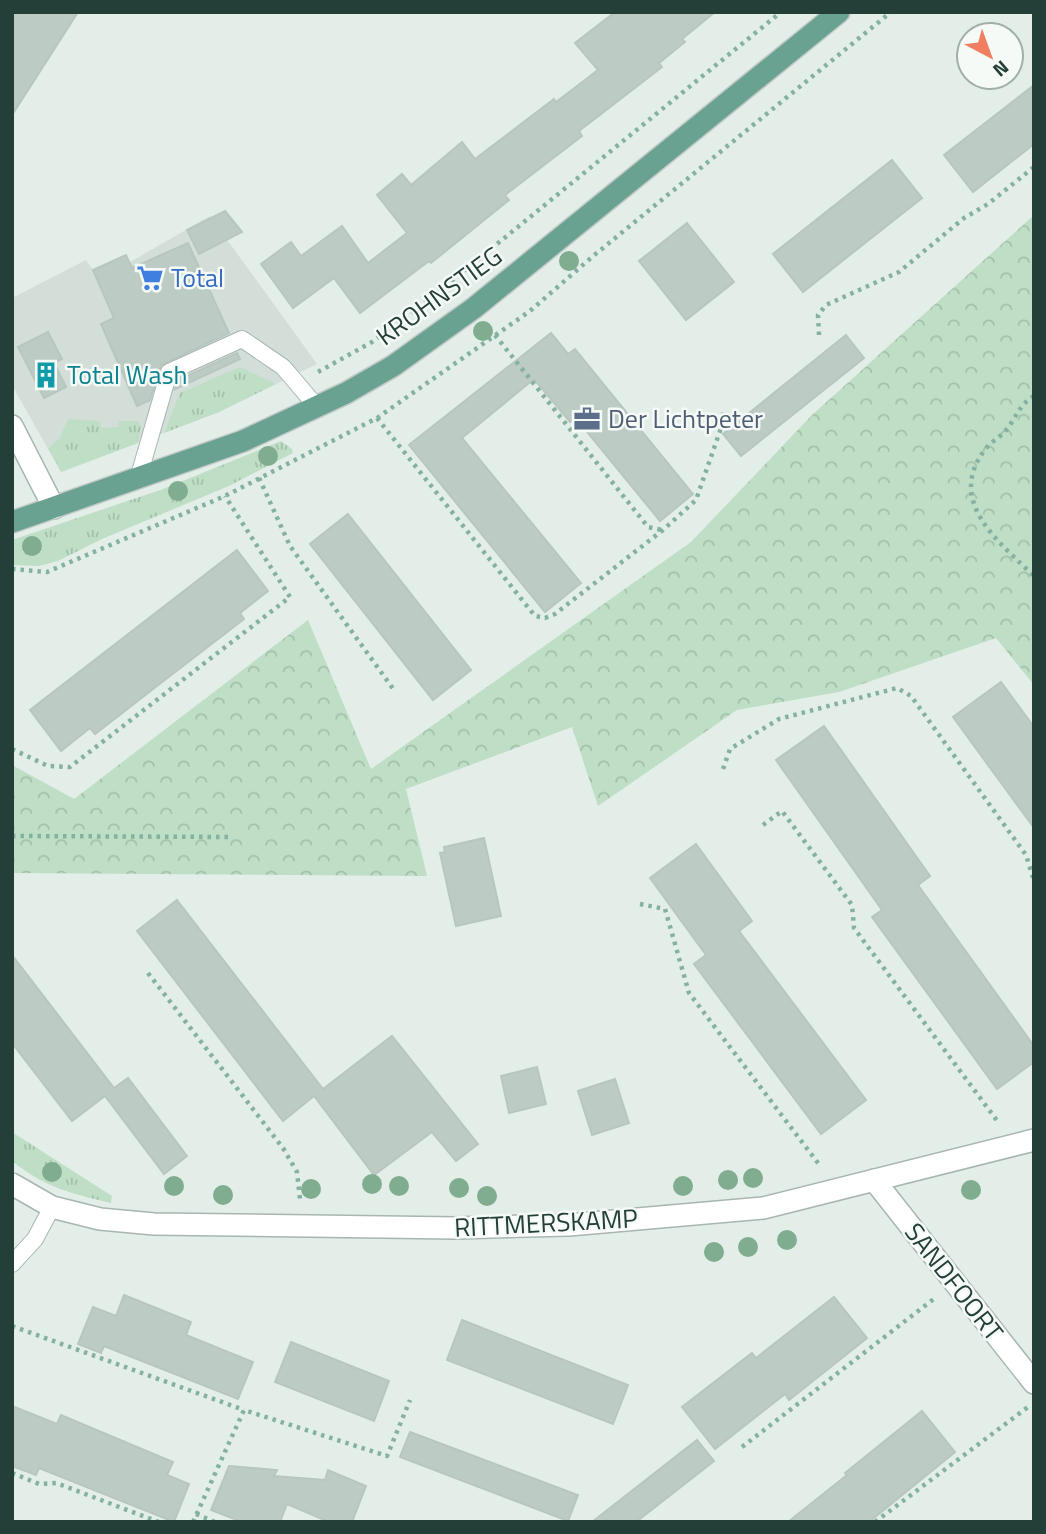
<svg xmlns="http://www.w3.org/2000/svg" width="1046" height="1534" font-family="'Titillium Web',sans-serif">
<defs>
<pattern id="grass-tufts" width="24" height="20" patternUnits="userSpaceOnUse" patternTransform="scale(1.75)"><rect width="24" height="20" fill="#bedec5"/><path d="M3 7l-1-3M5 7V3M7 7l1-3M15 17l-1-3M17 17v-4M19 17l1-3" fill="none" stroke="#a3c0aa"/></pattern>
<pattern id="forest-crowns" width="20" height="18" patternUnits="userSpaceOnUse" patternTransform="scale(1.75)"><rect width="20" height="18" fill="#bedec5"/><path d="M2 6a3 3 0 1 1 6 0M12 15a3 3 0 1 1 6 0" fill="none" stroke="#a3c0aa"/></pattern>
</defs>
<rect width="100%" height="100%" fill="#e4eee9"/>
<polygon fill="#d3ded8" points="210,216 317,364 219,412 61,472 12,385 12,298 86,260 93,270 126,255 130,262"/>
<g fill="url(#grass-tufts)">
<polygon points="240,367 276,384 219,412 164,433 180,393"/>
<polygon points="68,419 100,421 101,428 118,427 118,421 138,421 141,426 138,443 61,472 48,448 60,438"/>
<polygon points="281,441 292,449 293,453 229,486 102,539 58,561 39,566 12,565 12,540 163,489"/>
<path d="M12,1132L112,1196L111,1203C70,1193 46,1188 12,1161Z"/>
</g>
<polygon fill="url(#forest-crowns)" points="1034,215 1034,685 996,638 839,692 737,710 598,806 572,727 406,789 427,876 12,873 12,765 74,799 308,620 371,769 691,542 812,415"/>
<g fill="#bdcbc5" stroke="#b7c7c0" stroke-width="2">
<polygon points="12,12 78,12 12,115"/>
<polygon points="615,12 715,12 682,39 685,42 659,63 662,67 579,131 582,136 505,195 509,200 431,263 429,261 360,313 334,278 293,308 261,264 291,242 301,256 342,226 368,263 407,233 377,195 402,174 411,185 462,142 475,159 554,99 556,102 598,70 575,43"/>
<polygon points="1034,85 1034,144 973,192 944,155"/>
<polygon points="892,160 922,198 803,292 773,254"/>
<polygon points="225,211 242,232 199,254 187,230"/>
<polygon points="687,223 734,282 686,320 639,261"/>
<polygon points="188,243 229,333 161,365 150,400 137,406 101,324 114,318 93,270 126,255 132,268"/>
<polygon points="48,332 62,359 54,363 66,387 44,398 18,347"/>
<polygon points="551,333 568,354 575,349 693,494 660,521 575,417 570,422 534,379 462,438 581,583 545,612 409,445"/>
<polygon points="846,335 864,358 741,456 723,434"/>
<polygon points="237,353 240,359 175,389 178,380"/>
<polygon points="348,514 471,670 433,700 310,544"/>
<polygon points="237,550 268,591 240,613 244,619 157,686 95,734 90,728 61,751 30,710"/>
<polygon points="1001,682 1034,727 1034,828 953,717"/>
<polygon points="824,726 930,876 918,885 1034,1046 1034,1062 997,1089 872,917 882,910 776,760"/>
<polygon points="484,838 501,916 456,926 440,853 445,852 444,847"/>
<polygon points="696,844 752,921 739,931 866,1100 821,1134 694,964 706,955 650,878"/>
<polygon points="177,900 323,1089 392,1036 478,1144 456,1161 432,1132 374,1175 314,1096 283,1121 137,931"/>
<polygon points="12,955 114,1088 128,1078 187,1156 164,1174 105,1096 72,1121 12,1043"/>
<polygon points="537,1067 546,1104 509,1113 501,1076"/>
<polygon points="615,1079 629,1123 592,1135 578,1091"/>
<polygon points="124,1295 191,1322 186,1335 253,1362 238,1399 104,1346 101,1353 78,1344 93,1307 116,1316"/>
<polygon points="834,1297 867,1338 789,1400 785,1394 715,1449 682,1407 752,1353 756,1358"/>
<polygon points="462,1320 628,1385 613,1424 447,1360"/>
<polygon points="291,1342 389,1381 374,1421 275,1382"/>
<polygon points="12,1406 57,1424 61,1415 173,1462 167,1475 189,1484 174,1522 39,1468 36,1475 12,1466"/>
<polygon points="922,1411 955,1452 869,1522 788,1522 847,1475 845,1473"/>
<polygon points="410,1432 578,1495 568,1521 400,1457"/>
<polygon points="697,1440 714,1461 636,1522 592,1522"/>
<polygon points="229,1466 277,1470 274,1476 325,1480 328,1470 366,1486 352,1522 329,1522 287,1504 280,1522 242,1522 211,1510"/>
</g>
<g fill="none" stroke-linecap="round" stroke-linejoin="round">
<g stroke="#a7b6b0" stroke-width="18">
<g id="lane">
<polyline points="138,479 169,372 242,339 283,367 317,407"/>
<polyline points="12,1264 35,1239 52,1207"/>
</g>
</g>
<g stroke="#a7b6b0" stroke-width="24">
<g id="street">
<polyline points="12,426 54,508"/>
<polyline points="874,1180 1034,1383"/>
<polyline points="12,1184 52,1207 100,1219 154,1224 456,1228 569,1225 763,1208 1034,1140"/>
</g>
</g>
<g stroke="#c2c9c7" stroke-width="24">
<polyline id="primary" points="12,522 243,441 346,393 393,366 474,308 839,12"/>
</g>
<g stroke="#85b1a1" stroke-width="4.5" stroke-dasharray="3.5 5" stroke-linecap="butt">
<polyline points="495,335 648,527 662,530"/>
<polyline points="819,335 818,315 826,305 899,272 964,218 988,204 1034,167"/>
<polyline points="318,372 372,342 426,302 781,12"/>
<path d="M1034,396C1018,406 1018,415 1007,429C1001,437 990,442 984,451C946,502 1000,543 1034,576"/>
<polyline points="377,418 535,616 545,618 555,614 663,530 696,500 720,431 724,409"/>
<polyline points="259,478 290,546 394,690"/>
<polyline points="12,569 47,572 225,496 377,418 530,311 592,257 891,12"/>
<polyline points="12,749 48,766 70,767 290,597 225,496"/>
<polyline points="723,769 730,749 779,719 897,688 911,696 1026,855 1034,881"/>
<polyline points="763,825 782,811 852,905 854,928 998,1122"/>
<polyline points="12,836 230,837"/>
<polyline points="640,904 665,909 689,993 821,1167"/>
<polyline points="148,973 283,1148 297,1172 300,1199"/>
<polyline points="12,1326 244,1410"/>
<polyline points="742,1447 935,1298"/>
<polyline points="12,1473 39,1484 56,1483 159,1522"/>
<polyline points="196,1514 215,1522"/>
<polyline points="193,1522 244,1410 387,1456 410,1400"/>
<polyline points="875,1522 1028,1407"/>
</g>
<use href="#lane" stroke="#fff" stroke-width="16"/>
<use href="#street" stroke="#fff" stroke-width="21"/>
<use href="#primary" stroke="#6aa292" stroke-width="21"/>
</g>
<g fill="#80ac90">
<circle cx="569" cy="261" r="10"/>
<circle cx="483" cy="331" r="10"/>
<circle cx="268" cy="456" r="10"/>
<circle cx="178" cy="491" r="10"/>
<circle cx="32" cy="546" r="10"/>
<circle cx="52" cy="1172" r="10"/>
<circle cx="753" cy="1178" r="10"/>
<circle cx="728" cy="1180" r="10"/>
<circle cx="372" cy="1184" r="10"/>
<circle cx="174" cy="1186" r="10"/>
<circle cx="399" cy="1186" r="10"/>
<circle cx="683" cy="1186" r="10"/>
<circle cx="459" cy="1188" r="10"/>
<circle cx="311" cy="1189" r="10"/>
<circle cx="971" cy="1190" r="10"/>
<circle cx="223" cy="1195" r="10"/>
<circle cx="487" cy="1196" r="10"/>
<circle cx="787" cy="1240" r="10"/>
<circle cx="748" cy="1247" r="10"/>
<circle cx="714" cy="1252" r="10"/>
</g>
<defs>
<g id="supermarket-bare" transform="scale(2.1)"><path d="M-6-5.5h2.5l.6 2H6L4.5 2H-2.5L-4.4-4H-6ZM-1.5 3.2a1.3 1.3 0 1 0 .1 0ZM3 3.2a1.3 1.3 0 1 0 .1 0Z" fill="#3f7fe0" stroke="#f5faf7" stroke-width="2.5" paint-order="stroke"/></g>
<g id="building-bare" transform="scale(2.1)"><path d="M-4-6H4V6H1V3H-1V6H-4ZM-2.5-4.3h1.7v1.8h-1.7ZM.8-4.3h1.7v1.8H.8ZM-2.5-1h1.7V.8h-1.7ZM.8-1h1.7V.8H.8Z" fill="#0f9aa8" stroke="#f5faf7" stroke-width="2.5" paint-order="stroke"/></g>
<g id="office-bare" transform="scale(2.1)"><path d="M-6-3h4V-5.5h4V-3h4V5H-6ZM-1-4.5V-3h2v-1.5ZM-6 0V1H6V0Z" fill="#5c6f8a" stroke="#f5faf7" stroke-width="2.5" paint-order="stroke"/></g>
</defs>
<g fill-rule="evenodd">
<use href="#supermarket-bare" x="150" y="278"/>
<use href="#building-bare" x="46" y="375"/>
<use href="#office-bare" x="587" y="419"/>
</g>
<g text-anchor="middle" stroke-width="5" stroke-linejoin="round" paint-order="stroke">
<g font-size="26" fill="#366cbe" stroke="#f5faf7" text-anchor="start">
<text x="171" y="287">Total</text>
</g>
<g font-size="26" fill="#243f37" stroke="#f5faf7">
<text transform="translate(439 296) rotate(-36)" y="9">KROHNSTIEG</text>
<text transform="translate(546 1223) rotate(-3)" y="9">RITTMERSKAMP</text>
<text transform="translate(954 1282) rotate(52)" y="9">SANDFOORT</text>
</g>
<g font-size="26" fill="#0d838f" stroke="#f5faf7" text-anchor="start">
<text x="67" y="384">Total Wash</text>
</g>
<g font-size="26" fill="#4e5e75" stroke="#f5faf7" text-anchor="start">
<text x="608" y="428">Der Lichtpeter</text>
</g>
</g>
<rect width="1046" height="1534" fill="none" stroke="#243f37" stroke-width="28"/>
<g transform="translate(990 56) rotate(139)"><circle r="33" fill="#f5faf7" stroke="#a1afaa" stroke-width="2"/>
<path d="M0-5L12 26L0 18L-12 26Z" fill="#f07e60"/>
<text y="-10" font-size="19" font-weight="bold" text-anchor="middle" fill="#243f37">N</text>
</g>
</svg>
